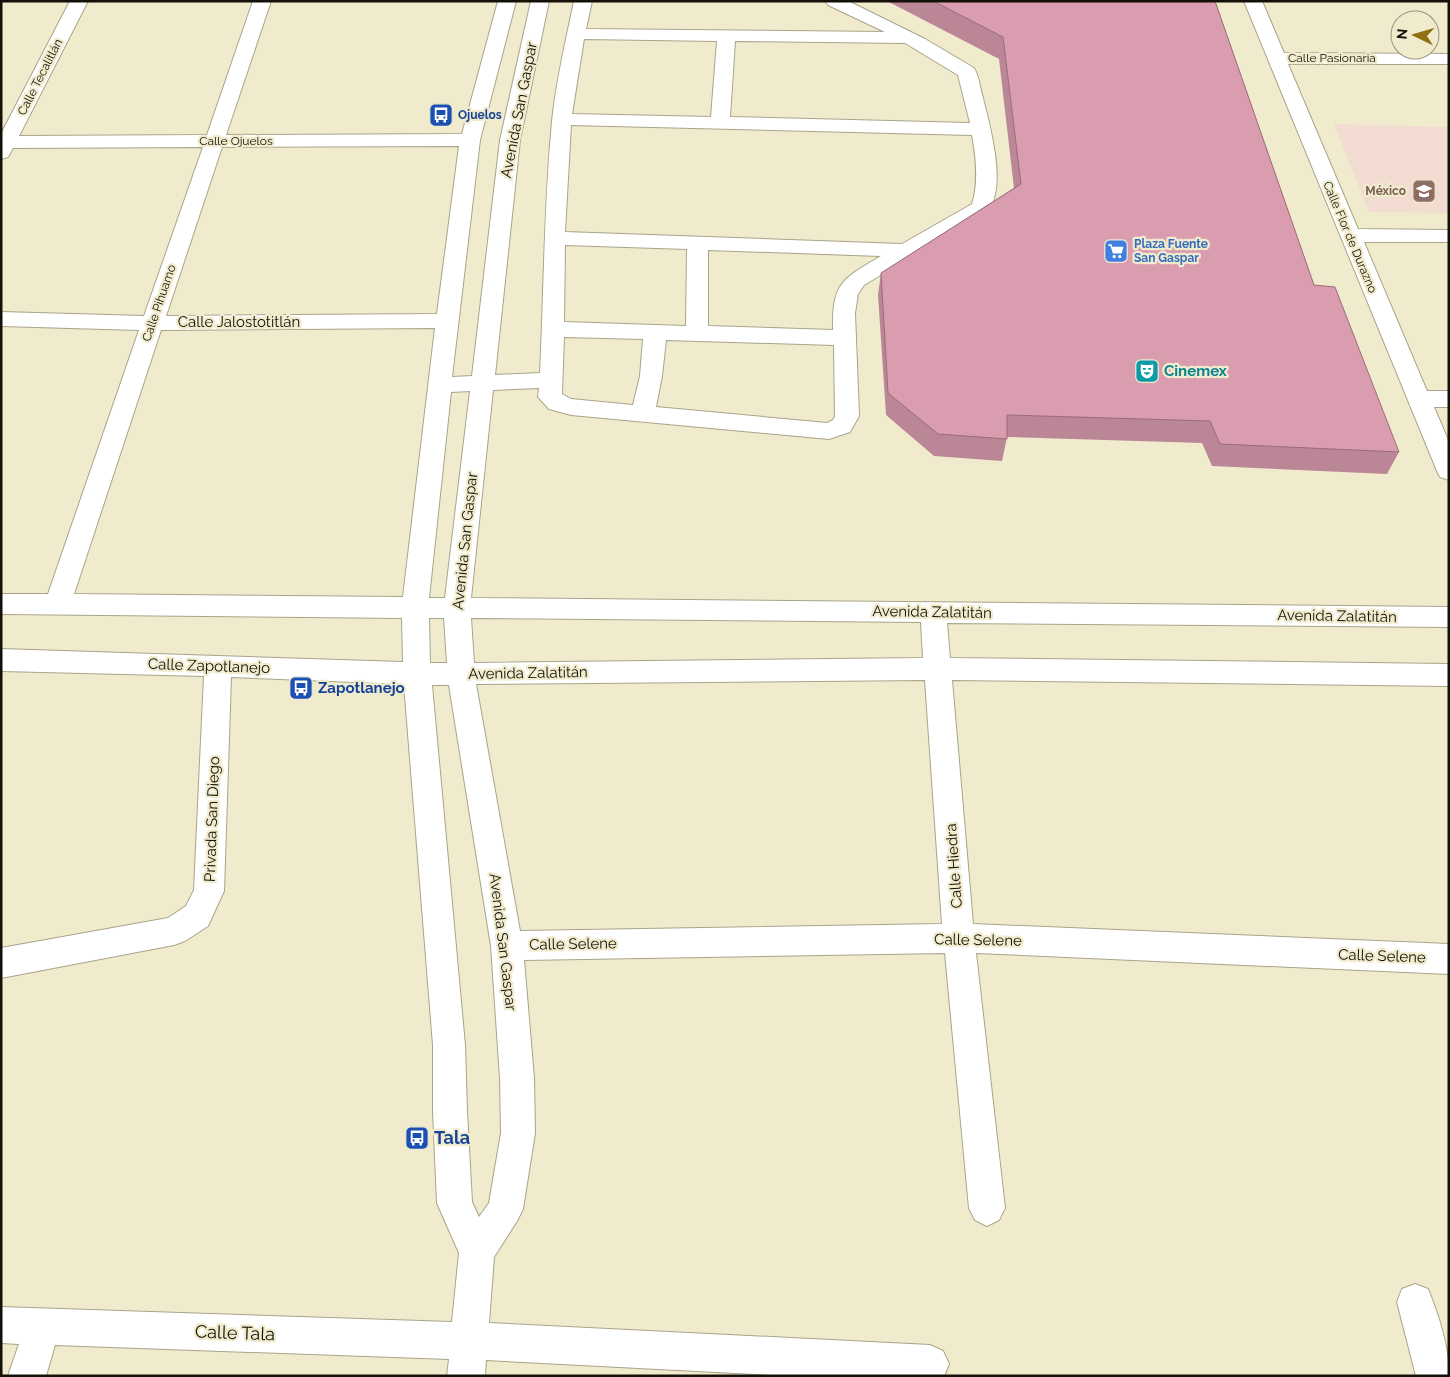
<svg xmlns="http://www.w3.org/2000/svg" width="1450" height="1377" font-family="Raleway,sans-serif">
<rect width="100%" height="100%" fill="#f1ebce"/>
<polygon fill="#f2dbd0" points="1334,124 1449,127 1449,213 1369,212"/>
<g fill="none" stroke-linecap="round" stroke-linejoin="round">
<g stroke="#a9a489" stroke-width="2">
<g id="minor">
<path d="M70,1H88L19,136L207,135L253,1H271L226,135L462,134L498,1H516L480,140L452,377L472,376L500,140L531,1H549L520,140L495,375L540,373C544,289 544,205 552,121C556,81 566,40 574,1H592L586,29L885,32L828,5L825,1H848L925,39L974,68C979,76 980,88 983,98C990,127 1007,185 988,211L919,252L916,256L911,257L864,285L858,294L855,313L859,416L850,432L829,439L571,415L549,409L538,397L539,388L493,390L471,598L1449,607V627L947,623L950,658L1449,664V686L952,680L973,924L1449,944V974L976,953L1005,1208L999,1220L987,1226L975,1220L969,1208L945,953L524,960L534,1078L535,1133L523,1209L517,1221L494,1257L489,1323L930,1345L943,1351L949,1364L944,1376H792L486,1360L485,1376H447L449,1359L55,1345L46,1376H8L19,1344L1,1343V1307L452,1322L459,1253L437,1203L433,1112V1045L404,684L231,677L224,891L208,926L185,941L174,945L1,978V948L168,918L186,906L194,890L204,676L1,671V649L403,662L402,618L1,614V594H48L139,330L1,326V312L144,316L203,147L13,148L8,157L1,159V134ZM584,39L717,41L711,117L572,114ZM735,41L905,43L958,75L970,123L730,117ZM571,125L972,135C976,157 979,182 972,204L902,244L565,232ZM459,146L437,314L166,316L222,147ZM565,245L687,249L686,326L564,322ZM708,250L881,256C842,279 832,283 833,330L708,326ZM435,328L403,597L74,594L161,330ZM564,337L643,339L640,376L633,405L571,399L562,394ZM666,340L834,345L835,416L833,420L827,423L656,407L662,376ZM470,391L445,598H429L451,392ZM429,618H444L447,663H430ZM471,618L921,622L923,658L474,663ZM925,680L942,924L520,931L476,684ZM432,685H449L491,946L500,1078L501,1133L489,1203L479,1217L472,1202L467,1112L465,1045Z"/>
<polygon points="1244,1 1262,1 1284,53 1449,54 1449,64 1288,64 1358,229 1449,230 1449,242 1364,242 1427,391 1449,391 1449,407 1434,407 1449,442 1449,480 1440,477 1437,471"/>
<path d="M1415,1284L1428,1289C1439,1316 1449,1347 1449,1376H1416L1397,1302L1402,1289Z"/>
</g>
</g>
<use href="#minor" fill="#fff" fill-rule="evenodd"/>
</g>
<polygon fill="#bb8696" points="887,1 1215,1 1314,285 1399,452 1387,474 1212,466 1202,443 1007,437 1002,461 934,456 886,415 878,295 881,273 1014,188 999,59"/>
<polygon fill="#da9caf" stroke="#996d7a" points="933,1 1215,1 1314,285 1335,287 1399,452 1220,444 1210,421 1007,415 1007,439 938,434 888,393 881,273 1021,184 1003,37"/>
<defs>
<g id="bus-square" transform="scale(1.25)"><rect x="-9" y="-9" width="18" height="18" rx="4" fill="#1a4fb4" stroke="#f1ebce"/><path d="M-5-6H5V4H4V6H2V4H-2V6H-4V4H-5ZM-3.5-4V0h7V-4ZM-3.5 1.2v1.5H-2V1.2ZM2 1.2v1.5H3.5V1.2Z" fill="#fff"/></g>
<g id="school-square" transform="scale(1.25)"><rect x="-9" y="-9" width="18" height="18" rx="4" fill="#8d6e63" stroke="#f1ebce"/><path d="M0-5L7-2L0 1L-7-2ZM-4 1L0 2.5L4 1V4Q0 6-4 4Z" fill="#fff"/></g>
<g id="supermarket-square" transform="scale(1.25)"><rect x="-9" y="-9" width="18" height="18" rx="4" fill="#3f7fe0" stroke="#f1ebce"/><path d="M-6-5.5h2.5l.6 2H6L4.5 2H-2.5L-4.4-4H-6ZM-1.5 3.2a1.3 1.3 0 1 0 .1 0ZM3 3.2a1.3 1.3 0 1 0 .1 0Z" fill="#fff"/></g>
<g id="theatre-square" transform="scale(1.25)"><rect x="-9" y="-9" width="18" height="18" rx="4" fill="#0f9aa8" stroke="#f1ebce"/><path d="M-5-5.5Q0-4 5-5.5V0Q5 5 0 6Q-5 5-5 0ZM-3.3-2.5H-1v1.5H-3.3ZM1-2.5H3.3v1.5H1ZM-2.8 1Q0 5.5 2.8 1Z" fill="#fff"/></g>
</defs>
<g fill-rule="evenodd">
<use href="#bus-square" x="441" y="115"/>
<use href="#school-square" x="1424" y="191"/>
<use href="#supermarket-square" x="1116" y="251"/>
<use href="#theatre-square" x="1147" y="371"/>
<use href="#bus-square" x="301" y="688"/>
<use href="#bus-square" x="417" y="1138"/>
</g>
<g text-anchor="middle" stroke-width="4.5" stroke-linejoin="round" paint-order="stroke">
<g font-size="12" fill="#131007" stroke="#f1ebce">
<text x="1332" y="62">Calle Pasionaria</text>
<text transform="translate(40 77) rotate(-63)" y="4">Calle Tecalitlán</text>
<text x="236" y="145">Calle Ojuelos</text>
<text transform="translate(1350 237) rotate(67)" y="4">Calle Flor de Durazno</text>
<text transform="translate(159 303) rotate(-71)" y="4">Calle Pihuamo</text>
</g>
<g font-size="12" font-weight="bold" fill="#164399" stroke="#f1ebce" text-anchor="start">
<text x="458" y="119">Ojuelos</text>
</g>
<g font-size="12" font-weight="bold" fill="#785e54" stroke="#f1ebce" text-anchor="end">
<text x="1406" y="195">México</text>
</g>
<g font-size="12" font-weight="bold" fill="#366cbe" stroke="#f1ebce" text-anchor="start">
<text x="1134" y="248">Plaza Fuente<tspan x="1134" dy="14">San Gaspar</tspan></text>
</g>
<g font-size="15" fill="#131007" stroke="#f1ebce">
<text transform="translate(519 110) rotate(-79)" y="5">Avenida San Gaspar</text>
<text x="239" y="327">Calle Jalostotitlán</text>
<text transform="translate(465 541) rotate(-84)" y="5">Avenida San Gaspar</text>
<text transform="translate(932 612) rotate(1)" y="5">Avenida Zalatitán</text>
<text transform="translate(1337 616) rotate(1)" y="5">Avenida Zalatitán</text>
<text transform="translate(209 666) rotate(2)" y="5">Calle Zapotlanejo</text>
<text transform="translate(528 673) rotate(-1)" y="5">Avenida Zalatitán</text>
<text transform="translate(212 819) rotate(-88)" y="5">Privada San Diego</text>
<text transform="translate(954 866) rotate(-94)" y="5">Calle Hiedra</text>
<text transform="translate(978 940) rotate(1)" y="5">Calle Selene</text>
<text transform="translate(503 942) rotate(83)" y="5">Avenida San Gaspar</text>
<text transform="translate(573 944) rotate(-1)" y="5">Calle Selene</text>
<text transform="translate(1382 956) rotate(2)" y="5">Calle Selene</text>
</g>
<g font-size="15" font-weight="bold" fill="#0d838f" stroke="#f1ebce" text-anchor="start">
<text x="1164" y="376">Cinemex</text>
</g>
<g font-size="15" font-weight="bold" fill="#164399" stroke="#f1ebce" text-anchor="start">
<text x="318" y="693">Zapotlanejo</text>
</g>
<g font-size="18" font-weight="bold" fill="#164399" stroke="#f1ebce" text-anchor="start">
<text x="434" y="1144">Tala</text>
</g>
<g font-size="18" fill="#131007" stroke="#f1ebce">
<text transform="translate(235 1333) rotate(2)" y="6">Calle Tala</text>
</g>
</g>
<rect width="1450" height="1377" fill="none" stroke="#131007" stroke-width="5"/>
<g transform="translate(1415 35) rotate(275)"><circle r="24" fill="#f1ebce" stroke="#98937e"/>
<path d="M0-4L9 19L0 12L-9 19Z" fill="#8f6f14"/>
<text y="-8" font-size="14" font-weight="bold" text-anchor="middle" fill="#131007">N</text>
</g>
</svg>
